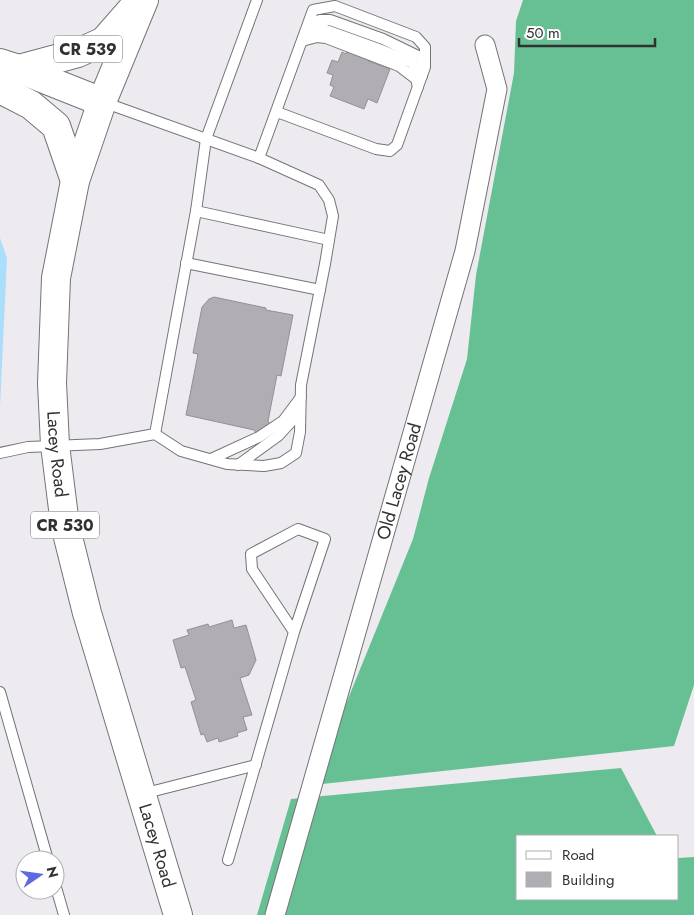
<svg xmlns="http://www.w3.org/2000/svg" width="694" height="915" font-family="Jost,sans-serif">
<rect width="100%" height="100%" fill="#eeebf0"/>
<g fill="#67c093">
<polygon points="523,0 694,0 694,685 674,746 313,785 413,539 429,478 467,359 476,275 514,73 516,21"/>
<polygon points="621,768 657,836 518,836 518,899 678,899 678,858 694,857 694,915 257,915 291,799"/>
</g>
<polygon fill="#abdefb" points="0,238 7,258 0,407"/>
<g fill="#b0aeb2" stroke="#939195">
<polygon points="357,26 378,34 368,61 390,69 377,103 368,99 364,109 330,96 334,87 330,85 333,75 327,73 332,60 338,62 342,52 346,54"/>
<polygon points="214,297 266,308 266,310 293,315 281,376 277,375 268,421 278,436 264,445 254,430 186,415 198,354 193,353 202,307 209,299"/>
<polygon points="232,620 234,628 246,625 256,660 249,675 240,678 252,715 243,717 247,730 237,733 238,736 219,742 218,738 207,742 204,734 201,735 191,702 196,700 185,667 181,668 173,640 189,635 187,630 208,624 209,627"/>
</g>
<g fill="none" stroke-linecap="round" stroke-linejoin="round">
<g stroke="#757377" stroke-width="12">
<g id="lane">
<polyline points="309,23 320,20 330,20 383,39 420,57 424,66"/>
<polyline points="306,32 313,29 326,30 376,48 411,62 422,76"/>
<polyline points="302,41 317,37 326,38 399,66 416,79 418,87"/>
<polyline points="259,158 313,10 335,6 416,37 425,47 425,67 397,145 390,151 376,149 277,112"/>
<polyline points="196,211 329,240"/>
<polyline points="186,263 320,290"/>
<polyline points="155,434 196,211 206,139 257,0"/>
<polyline points="0,453 28,447 100,444 155,434 181,451 227,464 264,466 281,463 296,453 300,432 301,385 325,264 333,216 329,200 319,185 259,158 103,102"/>
<polyline points="211,459 259,437 283,421 301,397"/>
<polyline points="238,465 278,436 300,412"/>
<polyline points="0,692 48,860"/>
<polyline points="142,794 256,765"/>
<polyline points="228,860 294,632 325,539 298,529 251,554 252,569 294,632"/>
<polyline points="55,884 64,915"/>
</g>
</g>
<g stroke="#757377" stroke-width="21">
<g id="street">
<path id="s1" d="M275,915L465,251L497,89L485,45"/>
</g>
</g>
<g stroke="#757377" stroke-width="30">
<g id="primary">
<path id="s2" d="M144,0L102,102L75,181L56,278L52,383L55,445L65,525L87,613L178,915"/>
<polyline points="0,63 19,69 102,102"/>
<polyline points="19,69 78,53 104,41 132,9"/>
<polyline points="0,89 31,105 56,126 75,181"/>
</g>
</g>
<use href="#lane" stroke="#fff" stroke-width="10"/>
<use href="#street" stroke="#fff" stroke-width="19"/>
<use href="#primary" stroke="#fff" stroke-width="28"/>
</g>
<g text-anchor="middle" stroke-width="4" stroke-linejoin="round" paint-order="stroke">
<g fill="#fff" stroke="#6f6f70" stroke-width="1">
<rect x="54" y="35.5" width="68" height="27" rx="4"/>
<rect x="31" y="511.5" width="68" height="27" rx="4"/>
</g>
<g font-size="16" font-weight="bold" fill="#313132">
<text x="88" y="55">CR 539</text>
<text x="65" y="531">CR 530</text>
</g>
<g font-size="18" fill="#313132" stroke="#fff">
<text dy="6" stroke="none"><textPath href="#s2" startOffset="469">Lacey Road</textPath></text>
<text dy="6" stroke="none"><textPath href="#s1" startOffset="451">Old Lacey Road</textPath></text>
<text dy="6" stroke="none"><textPath href="#s2" startOffset="874">Lacey Road</textPath></text>
</g>
</g>
<rect x="516" y="835" width="162" height="65" fill="#ffffff" stroke="#adadad"/>
<rect x="526" y="851" width="25" height="8" fill="#ffffff" stroke="#adadad"/>
<text x="562" y="860" font-size="15" fill="#313132">Road</text>
<rect x="526" y="872" width="25" height="15" fill="#b0aeb2" stroke="#adadad"/>
<text x="562" y="885" font-size="15" fill="#313132">Building</text>
<g transform="translate(40 875) rotate(77)"><circle r="24" fill="#ffffff" stroke="#adadad"/>
<path d="M0-4L9 19L0 12L-9 19Z" fill="#5f69e1"/>
<text y="-8" font-size="14" font-weight="bold" text-anchor="middle" fill="#313132">N</text>
</g>
<path d="M519 38v8h136v-8" fill="none" stroke="#313132" stroke-width="2.5"/>
<text x="526" y="38" font-size="15" fill="#313132" stroke="#ffffff" stroke-width="4" paint-order="stroke">50 m</text>
</svg>
